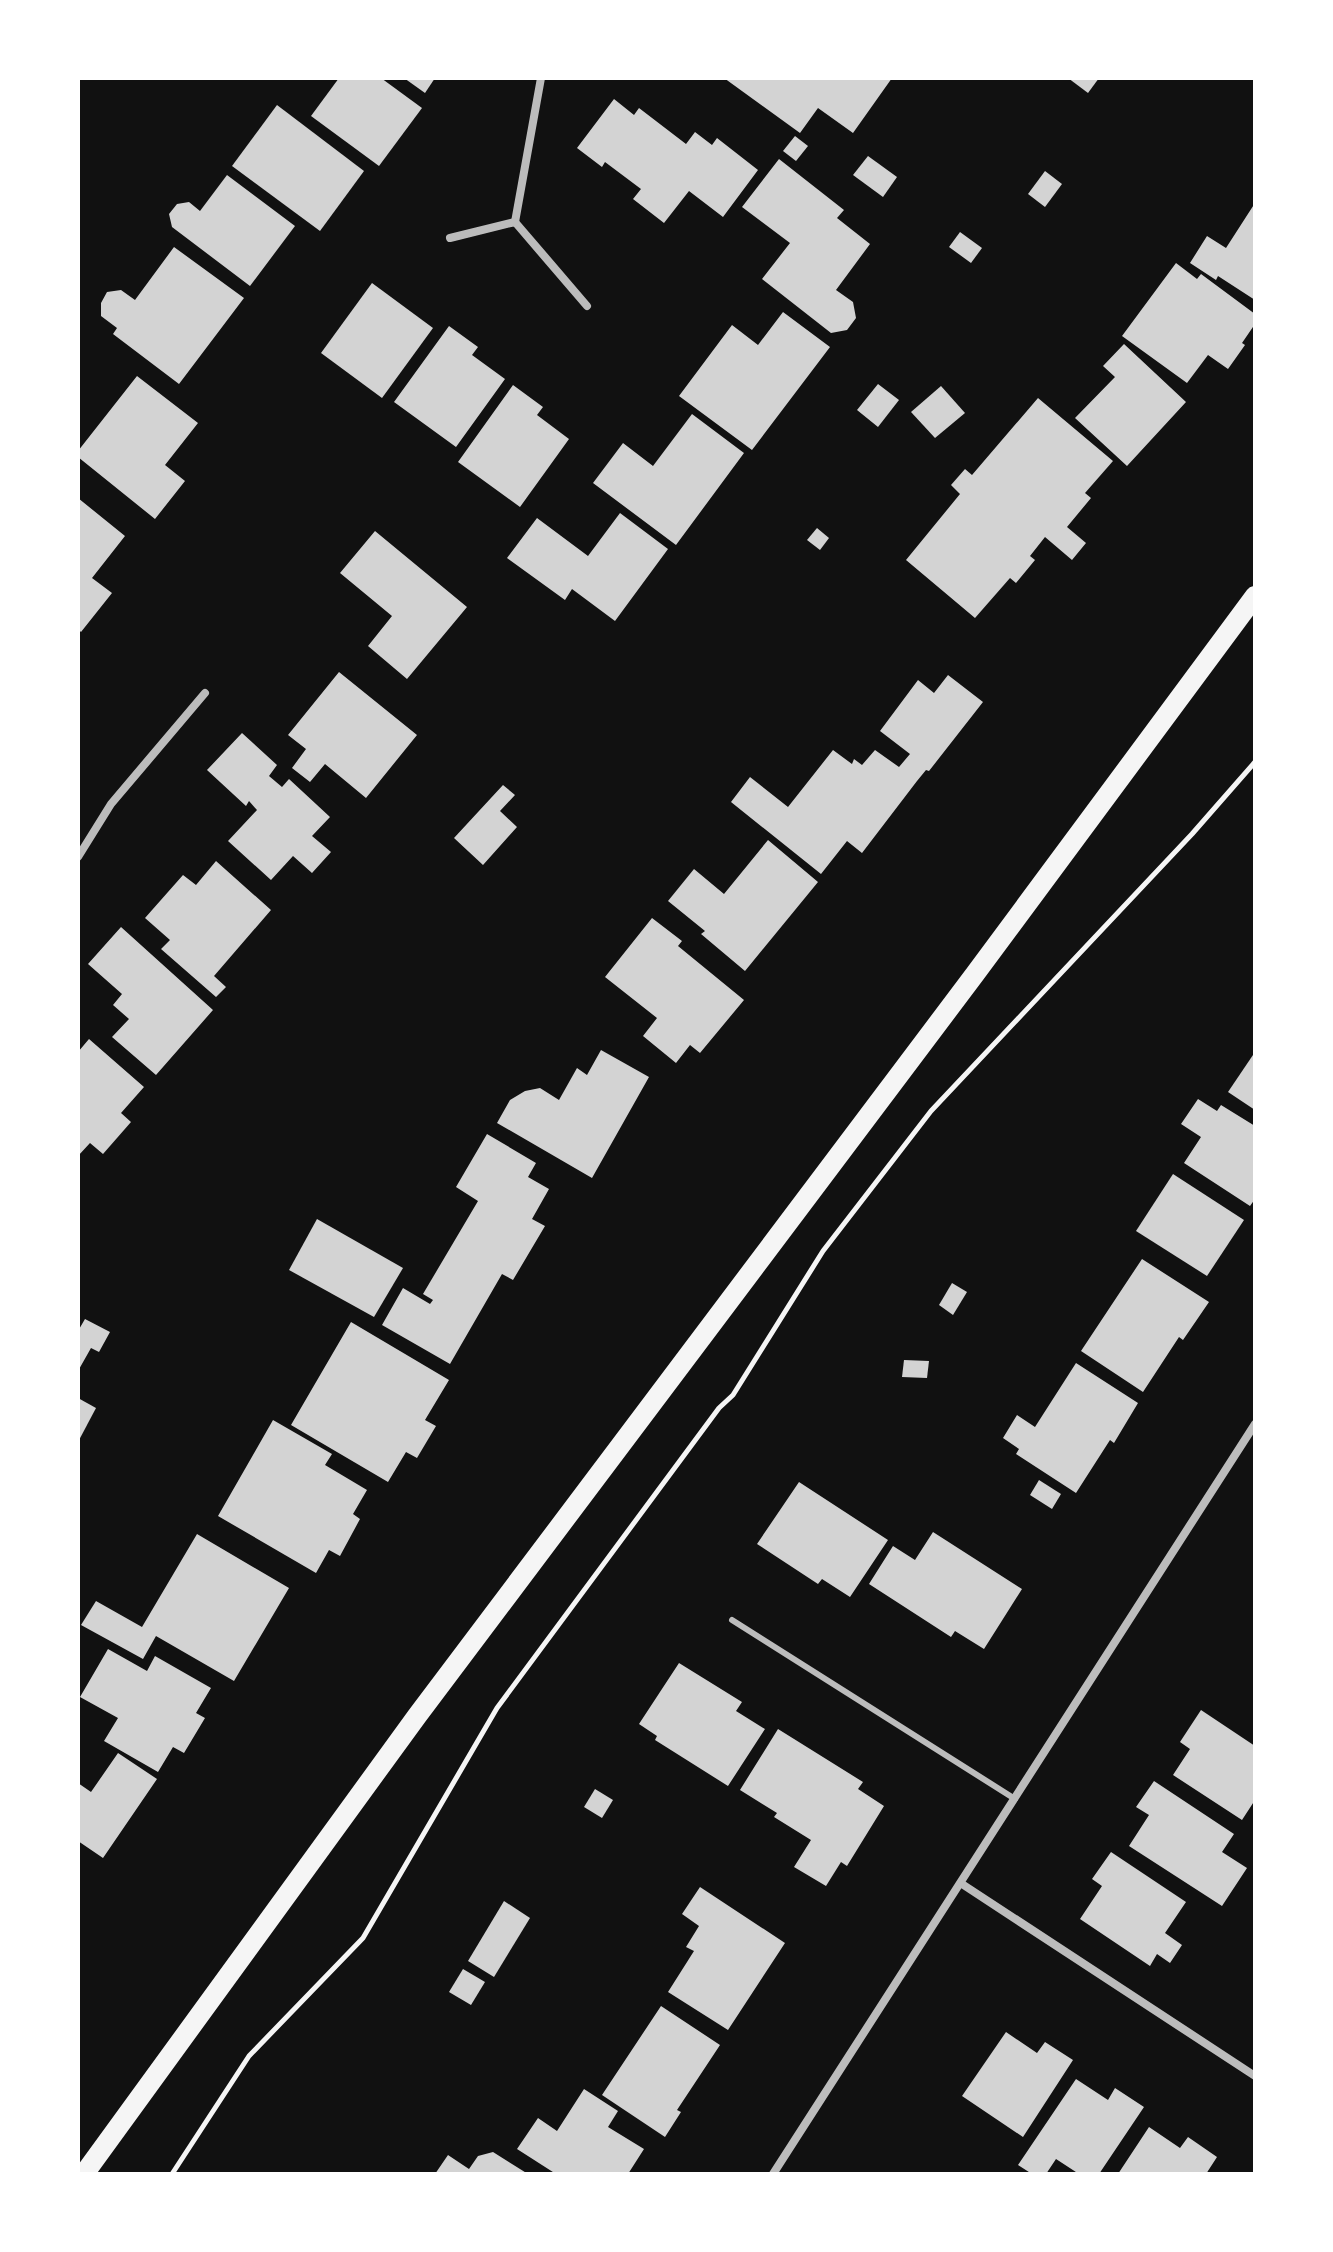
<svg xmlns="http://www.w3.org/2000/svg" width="1333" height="2252" font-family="'IBM Plex Serif',serif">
<rect width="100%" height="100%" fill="#111"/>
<g fill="#d3d3d3">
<polygon points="339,78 381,78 422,108 379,166 311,116"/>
<polygon points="404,78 435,78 425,93"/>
<polygon points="724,78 892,78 853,133 818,108 800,133"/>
<polygon points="1068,78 1099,78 1088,93"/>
<polygon points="614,99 634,115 639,108 686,144 695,132 712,145 717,138 758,170 723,217 689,191 664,223 633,199 641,189 605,162 602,167 577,148"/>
<polygon points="277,105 364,171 320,231 232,166"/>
<polygon points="795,136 808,146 796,161 783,151"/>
<polygon points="868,156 897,177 883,197 853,175"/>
<polygon points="779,159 844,210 837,218 870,244 836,290 853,302 856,318 847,330 831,333 762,279 790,243 742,207"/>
<polygon points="1045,171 1062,184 1045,207 1028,194"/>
<polygon points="227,175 295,226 250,286 172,227 169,214 177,204 189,202 200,211"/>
<polygon points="1255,203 1255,300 1218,276 1216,280 1190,263 1207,236 1226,248"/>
<polygon points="960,232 982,248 971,263 949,247"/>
<polygon points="174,247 244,298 179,384 113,334 117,328 101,316 101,303 107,292 121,290 135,300"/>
<polygon points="1176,263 1197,279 1201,274 1255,314 1255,324 1242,343 1245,345 1228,369 1208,355 1187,383 1122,336"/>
<polygon points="372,283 433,328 382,398 321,353"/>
<polygon points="783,312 830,347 752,450 679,396 732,325 758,345"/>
<polygon points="449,326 478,347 472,355 505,379 456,447 394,402"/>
<polygon points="1124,344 1186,402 1127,466 1075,418 1115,377 1103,366"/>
<polygon points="137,376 198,423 165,465 185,481 155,519 78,457 78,451"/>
<polygon points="878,384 899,400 878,427 857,410"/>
<polygon points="513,385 543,407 537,415 569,439 520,507 458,462"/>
<polygon points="941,386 965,413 935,438 911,412"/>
<polygon points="1038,398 1113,461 1085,493 1091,498 1067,527 1086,543 1072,560 1045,537 1030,556 1035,560 1016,583 1010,578 975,618 906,560 960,494 951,485 965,469 972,475"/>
<polygon points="692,414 744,453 676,545 593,483 623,443 653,466"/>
<polygon points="78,498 125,536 92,578 112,593 81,632 78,629"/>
<polygon points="620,513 668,549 615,621 572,589 565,600 507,558 537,518 588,556"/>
<polygon points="817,528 829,538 820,550 807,540"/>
<polygon points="375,531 467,607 407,679 368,646 392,616 340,573"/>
<polygon points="339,672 417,735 366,798 325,764 310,782 292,768 306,749 288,735"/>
<polygon points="948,675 983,702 929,771 926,770 917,781 862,853 847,841 821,874 731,802 750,777 788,807 833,750 852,764 854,759 862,765 875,750 899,767 910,754 880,731 918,680 934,693"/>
<polygon points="242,733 277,765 269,776 282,787 289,779 330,817 312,836 331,852 312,873 293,856 271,880 228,841 257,810 249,801 246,806 207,770"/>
<polygon points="503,785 515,795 500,811 517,827 483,865 454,838"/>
<polygon points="768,840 818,882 745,971 701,934 705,931 668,901 694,869 724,894"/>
<polygon points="216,861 271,910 214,976 226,987 216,997 161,949 170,940 145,918 183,875 196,885"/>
<polygon points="652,918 682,941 678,946 744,1000 700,1053 690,1045 676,1063 643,1036 657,1018 605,977"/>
<polygon points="121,927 213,1010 156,1075 112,1037 129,1019 113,1005 122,994 88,964"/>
<polygon points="89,1039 144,1087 121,1113 131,1122 103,1154 90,1143 78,1156 78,1052"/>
<polygon points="601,1050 649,1077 592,1178 497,1123 510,1100 525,1091 540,1088 559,1100 577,1068 587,1075"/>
<polygon points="1255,1052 1255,1110 1228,1092"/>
<polygon points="1198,1099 1217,1111 1221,1105 1255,1126 1255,1199 1250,1206 1184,1163 1201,1137 1181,1124"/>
<polygon points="487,1134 536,1163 528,1177 549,1189 532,1219 545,1226 513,1280 502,1274 450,1364 382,1325 403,1288 430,1304 433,1300 423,1294 478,1201 456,1187"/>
<polygon points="1173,1174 1244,1220 1207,1276 1136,1231"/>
<polygon points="317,1219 403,1268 374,1317 289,1270"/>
<polygon points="1142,1259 1209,1302 1183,1340 1179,1337 1143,1392 1081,1351"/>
<polygon points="952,1283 967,1292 953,1315 939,1305"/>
<polygon points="85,1319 110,1332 99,1352 91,1348 78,1371 78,1331"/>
<polygon points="351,1322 449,1380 425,1420 436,1426 417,1458 406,1452 388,1482 291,1425"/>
<polygon points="904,1360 929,1361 927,1378 902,1377"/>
<polygon points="1076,1363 1138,1403 1114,1443 1110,1440 1076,1493 1016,1454 1019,1449 1003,1438 1017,1415 1035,1427"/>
<polygon points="78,1398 96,1408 78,1442"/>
<polygon points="273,1420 332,1454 325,1465 367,1490 353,1514 360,1519 340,1556 329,1550 316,1573 218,1516"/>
<polygon points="1039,1480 1061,1494 1052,1509 1030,1495"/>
<polygon points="799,1482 888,1540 850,1597 822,1579 818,1584 757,1544"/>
<polygon points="933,1532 1022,1589 984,1649 955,1631 951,1637 869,1584 893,1546 915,1560"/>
<polygon points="197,1534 289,1588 234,1681 156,1636 143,1659 81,1625 96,1601 142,1627"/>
<polygon points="108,1649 147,1671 155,1656 211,1688 196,1713 205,1718 184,1753 173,1747 158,1772 104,1741 118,1718 80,1697"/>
<polygon points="679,1663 742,1702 736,1711 765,1729 728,1786 655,1740 657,1736 639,1724"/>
<polygon points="1201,1710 1255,1746 1255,1800 1242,1820 1173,1775 1190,1749 1180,1742"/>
<polygon points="778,1729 863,1782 858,1789 884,1806 847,1866 841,1862 826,1886 794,1867 811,1840 774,1817 777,1813 740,1790"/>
<polygon points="118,1753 157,1779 103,1858 78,1841 78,1783 91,1792"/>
<polygon points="1154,1781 1234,1834 1222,1852 1247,1868 1222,1906 1129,1846 1149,1815 1136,1807"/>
<polygon points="595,1789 613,1800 602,1818 584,1807"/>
<polygon points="1111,1852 1186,1902 1165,1933 1182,1945 1170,1963 1157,1954 1150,1966 1080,1919 1102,1886 1092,1879"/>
<polygon points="700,1887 785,1943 728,2030 668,1992 694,1951 686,1947 699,1926 682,1914"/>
<polygon points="504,1901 530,1918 494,1977 468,1961"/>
<polygon points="463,1969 485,1982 471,2005 449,1992"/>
<polygon points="661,2006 720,2045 677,2110 681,2112 665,2137 602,2095"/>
<polygon points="1006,2032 1037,2053 1045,2042 1073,2060 1023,2137 962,2096"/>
<polygon points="1076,2079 1108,2100 1115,2088 1144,2107 1099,2174 1079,2174 1056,2159 1046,2174 1032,2174 1018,2165"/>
<polygon points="584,2089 618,2111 608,2127 644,2149 628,2174 556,2174 517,2149 538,2118 557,2131"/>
<polygon points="1149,2127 1180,2148 1188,2137 1217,2157 1206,2174 1118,2174"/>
<polygon points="493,2152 528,2174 435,2174 448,2155 469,2169 478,2156"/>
</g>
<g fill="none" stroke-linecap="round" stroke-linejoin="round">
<polyline stroke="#f5f5f5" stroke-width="5" points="172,2174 249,2056 363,1938 497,1708 719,1408 733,1395 823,1251 931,1111 1192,834 1255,762"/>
<polyline stroke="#bcbcbc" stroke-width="6" points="732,1620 1015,1799"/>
<g stroke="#bcbcbc" stroke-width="8">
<polyline points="515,222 541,78"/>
<polyline points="450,238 515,222 587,306"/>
<polyline points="78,857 111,804 205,693"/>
<polyline points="962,1884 1255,2076"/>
<polyline points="773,2174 1255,1424"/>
</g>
<polyline stroke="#f5f5f5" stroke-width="20" points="84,2174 417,1716 975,974 1255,596"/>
</g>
<rect width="1333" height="2252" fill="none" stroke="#ffffff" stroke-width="160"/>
</svg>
